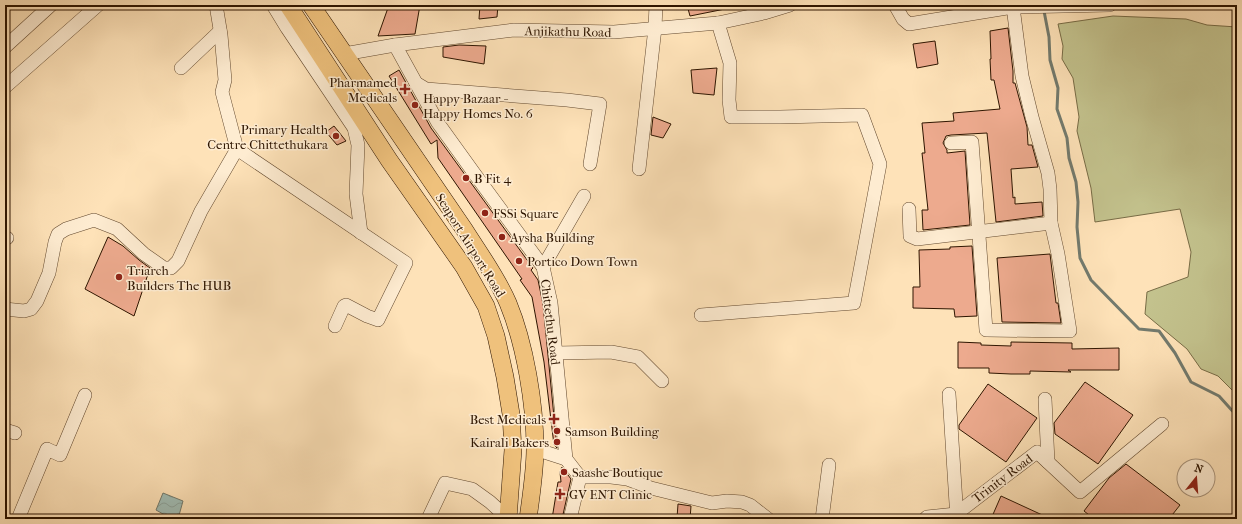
<svg xmlns="http://www.w3.org/2000/svg" width="1242" height="524" font-family="'IM FELL French Canon',serif">
<defs>
<pattern id="water-waves" width="16" height="10" patternUnits="userSpaceOnUse"><rect width="16" height="10" fill="#a1bdb5"/><path d="M0 5q4-4 8 0t8 0" fill="none" stroke="#8ba29a"/></pattern>
</defs>
<rect width="100%" height="100%" fill="#fee2b8"/>
<filter id="stains"><feTurbulence type="fractalNoise" baseFrequency=".005" numOctaves="4"/><feColorMatrix values="0 0 0 0 .2 0 0 0 0 .09 0 0 0 0 .02 0 0 0 .5 -.17"/></filter>
<radialGradient id="worn" r=".72"><stop offset=".6" stop-color="#630" stop-opacity="0"/><stop offset="1" stop-color="#630" stop-opacity=".3"/></radialGradient>
<polygon fill="#c3c28d" stroke="#786c46" points="1113,16 1186,19 1207,25 1237,27 1237,395 1218,376 1201,369 1187,349 1145,314 1147,292 1188,277 1191,252 1180,209 1095,222 1091,188 1077,131 1079,117 1073,78 1062,59 1063,46 1058,24"/>
<polygon fill="url(#water-waves)" stroke="#737a6d" points="163,493 183,501 178,519 172,519 156,510"/>
<g fill="none" stroke-linecap="round" stroke-linejoin="round">
<polyline stroke="#737a6d" stroke-width="3" points="1044,11 1049,37 1050,60 1058,88 1057,109 1067,138 1069,158 1076,182 1078,202 1077,227 1080,258 1091,280 1139,329 1159,331 1175,353 1191,382 1219,396 1237,416"/>
</g>
<g fill="#edaa8e" stroke="#2e1500">
<polygon points="389,5 420,5 415,34 378,36"/>
<polygon points="480,5 498,5 497,17 479,19"/>
<polygon points="687,5 724,5 725,9 690,16"/>
<polygon points="1008,28 1013,71 1013,83 1015,83 1027,127 1028,145 1032,145 1038,167 1011,169 1013,198 1015,197 1015,204 1042,202 1043,216 996,222 987,133 951,135 946,136 943,143 947,150 947,153 965,151 970,225 923,230 922,210 928,210 922,153 925,153 922,123 954,121 953,113 1000,109 994,80 991,80 990,59 991,59 990,31"/>
<polygon points="935,41 938,64 917,68 913,44"/>
<polygon points="459,45 486,46 484,64 443,57 443,47"/>
<polygon points="717,68 714,95 693,93 691,70"/>
<polygon points="399,70 431,128 533,268 531,270 538,280 543,304 557,448 554,445 544,362 532,297 520,280 522,279 438,158 437,140 431,144 389,76"/>
<polygon points="653,117 671,124 663,138 651,135"/>
<polygon points="334,126 346,141 337,145 326,132"/>
<polygon points="108,237 123,246 139,260 150,268 134,316 85,289"/>
<polygon points="972,246 977,316 955,317 954,309 913,308 913,287 920,287 919,250 950,249 950,247"/>
<polygon points="1050,254 1056,303 1058,303 1061,323 1002,322 997,258"/>
<polygon points="958,342 981,343 981,345 1011,346 1011,342 1072,343 1072,349 1119,348 1119,370 1068,370 1071,372 1030,371 1030,374 1011,374 989,373 989,368 958,368"/>
<polygon points="1085,382 1133,415 1098,464 1055,434 1054,423"/>
<polygon points="988,384 1037,418 1006,462 959,429 959,425"/>
<polygon points="1126,464 1180,505 1169,519 1094,519 1084,511 1109,478"/>
<polygon points="562,467 571,479 562,519 552,519 558,482 561,482 560,472"/>
<polygon points="1001,496 1051,519 991,519"/>
<polygon points="678,504 691,506 690,519 677,518"/>
</g>
<g fill="none" stroke-linecap="round" stroke-linejoin="round">
<g stroke="#62482e" stroke-width="14">
<g id="minor">
<polyline points="273,5 287,28 354,128 358,145 356,194 361,233"/>
<polyline points="895,5 903,19 909,24 1013,7 1110,5"/>
<polyline points="395,45 438,123 474,173 543,267 551,303 566,459 580,477 570,519"/>
<polyline points="5,47 51,5"/>
<polyline points="344,54 395,45 514,30 614,32 718,23 764,13 790,5"/>
<polyline points="181,68 220,31"/>
<polyline points="416,83 426,89 567,100 600,104 590,164"/>
<polyline points="5,87 98,5"/>
<polyline points="951,143 972,142 986,330 1070,331 1058,254 1051,223"/>
<polyline points="237,149 406,263 378,320 367,316 346,305 344,306 335,326"/>
<polyline points="639,169 655,28 656,5"/>
<polyline points="909,209 910,236 917,239 1051,223 1050,189 1048,173 1032,117 1022,76 1013,7"/>
<polyline points="5,238 7,238"/>
<polyline points="543,267 584,196"/>
<polyline points="5,309 24,311 31,309 37,301 49,273 55,242 58,234 66,229 94,220 117,229 144,254 164,268 171,268 178,261 201,211 237,149 222,92 225,80 221,35 216,5"/>
<polyline points="701,315 854,303 880,164 862,115 780,117 731,117 729,100 730,63 718,23"/>
<polyline points="556,353 611,352 638,357 662,381"/>
<polyline points="949,394 957,519"/>
<polyline points="1045,399 1048,462"/>
<polyline points="5,430 15,433"/>
<polyline points="535,449 566,459"/>
<polyline points="580,477 611,477 627,479 651,488 712,503 727,501 742,502 750,505 768,519"/>
<polyline points="18,519 47,449 60,455 85,395"/>
<polyline points="428,519 445,483 472,489 490,502 502,513 501,519"/>
<polyline points="822,519 829,465"/>
<polyline points="925,519 927,517 956,514 1037,452 1080,492 1162,424"/>
</g>
</g>
<g stroke="#2e1500" stroke-width="18">
<g id="major">
<polyline points="288,5 389,160 464,267 486,306 496,336 505,377 511,414 513,450 508,519"/>
<path d="M311,5L464,229C479,253 497,277 508,303C525,344 535,404 535,449C535,472 531,496 528,519"/>
</g>
</g>
<use href="#minor" stroke="#feecd1" stroke-width="13"/>
<use href="#major" stroke="#efc17c" stroke-width="17"/>
</g>
<g fill="#8f2418" stroke="#feecd1" stroke-width="1.5">
<path d="M403 83h4v4h4v4h-4v4h-4v-4h-4v-4h4z"/>
<circle cx="415" cy="105" r="4"/>
<circle cx="336" cy="136" r="4"/>
<circle cx="466" cy="178" r="4"/>
<circle cx="485" cy="213" r="4"/>
<circle cx="502" cy="237" r="4"/>
<circle cx="519" cy="261" r="4"/>
<circle cx="119" cy="277" r="4"/>
<path d="M552 413h4v4h4v4h-4v4h-4v-4h-4v-4h4z"/>
<circle cx="557" cy="431" r="4"/>
<circle cx="557" cy="442" r="4"/>
<circle cx="564" cy="472" r="4"/>
<path d="M558 488h4v4h4v4h-4v4h-4v-4h-4v-4h4z"/>
</g>
<g text-anchor="middle" stroke-width="3" stroke-linejoin="round" paint-order="stroke">
<g font-size="13" fill="#2e1500" stroke="#feecd1">
<text transform="translate(568 31) rotate(1)" y="5">Anjikathu Road</text>
<text transform="translate(471 245) rotate(58)" y="5">Seaport Airport Road</text>
<text transform="translate(551 322) rotate(83)" y="5">Chittethu Road</text>
<text transform="translate(1002 478) rotate(-37)" y="5">Trinity Road</text>
</g>
<g font-size="13" fill="#2e1500" stroke="#feecd1" text-anchor="start">
<text x="397" y="87" text-anchor="end">Pharmamed<tspan x="397" dy="15">Medicals</tspan></text>
<text x="423" y="103">Happy Bazaar -<tspan x="423" dy="15">Happy Homes No. 6</tspan></text>
<text x="328" y="134" text-anchor="end">Primary Health<tspan x="328" dy="15">Centre Chittethukara</tspan></text>
<text x="474" y="183">B Fit 4</text>
<text x="493" y="218">FSSi Square</text>
<text x="510" y="242">Aysha Building</text>
<text x="527" y="266">Portico Down Town</text>
<text x="127" y="275">Triarch<tspan x="127" dy="15">Builders The HUB</tspan></text>
<text x="546" y="424" text-anchor="end">Best Medicals</text>
<text x="565" y="436">Samson Building</text>
<text x="549" y="447" text-anchor="end">Kairali Bakers</text>
<text x="572" y="477">Saashe Boutique</text>
<text x="569" y="499">GV ENT Clinic</text>
</g>
</g>
<rect width="1242" height="524" fill="none" stroke="#fee2b8" stroke-width="20"/>
<rect x="6" y="6" width="1230" height="512" fill="none" stroke="#2e1500" stroke-width="2"/>
<rect x="10" y="10" width="1222" height="504" fill="none" stroke="#2e1500"/>
<g transform="translate(1196 478) rotate(17)"><circle r="19" fill="#feecd1" stroke="#ab967d"/>
<path d="M0-3L7 15L0 10L-7 15Z" fill="#8f2418"/>
<text y="-6" font-size="11" font-weight="bold" text-anchor="middle" fill="#2e1500">N</text>
</g>
<rect width="100%" height="100%" filter="url(#stains)"/>
<rect width="100%" height="100%" fill="url(#worn)"/>
</svg>
